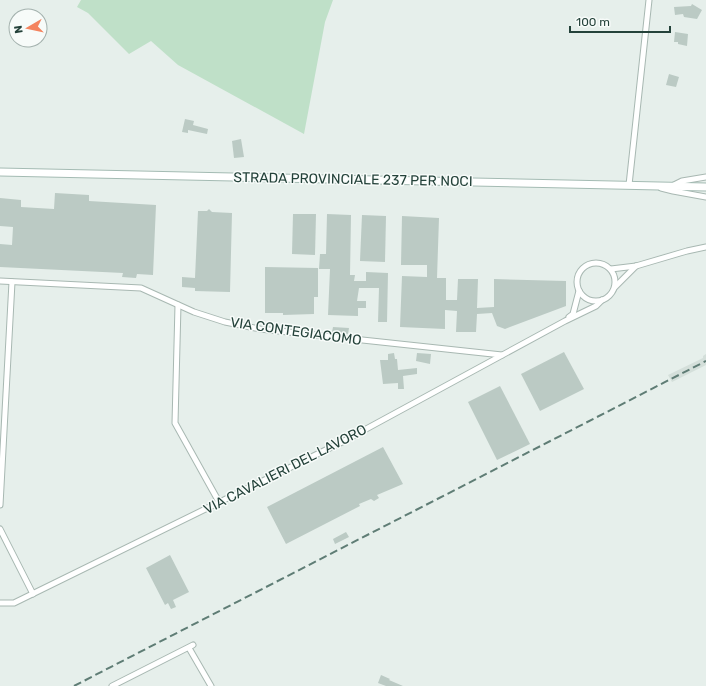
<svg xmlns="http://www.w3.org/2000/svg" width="706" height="686" font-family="Rubik,sans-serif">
<rect width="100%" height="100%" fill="#e6efeb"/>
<polygon fill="#d4dfda" points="706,354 706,365 672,382 668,375 703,358 703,356"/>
<polygon fill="#bfe0c8" points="81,0 333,0 325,22 304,134 178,65 151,41 129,54 88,13 77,7"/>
<g fill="#bbcac4">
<polygon points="692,4 702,10 697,19 684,17 683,14 675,15 674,7 691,6"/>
<polygon points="675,32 688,34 687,46 678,44 678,42 674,42"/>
<polygon points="669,74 679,77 676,87 666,85"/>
<polygon points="185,119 194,121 193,125 208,129 207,134 188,130 188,133 182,132"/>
<polygon points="241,139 244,157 234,158 232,141"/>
<polygon points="55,193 89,195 89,201 156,205 153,275 137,274 136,278 122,277 123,273 0,267 0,244 12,245 13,227 0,226 0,198 21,200 21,207 54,209"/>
<polygon points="209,209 212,212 232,213 230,292 195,291 195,288 182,287 182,277 195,278 198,211 207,211"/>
<polygon points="293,214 316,214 315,255 292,254"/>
<polygon points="327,214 351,215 350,275 355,275 354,281 366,281 366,272 388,273 387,322 378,322 379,288 359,288 357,301 366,301 366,308 358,308 358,316 328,315 330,269 319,269 320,254 326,254"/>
<polygon points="362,215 386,216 385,262 360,261"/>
<polygon points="402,216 439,218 437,278 446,278 446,300 457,300 458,279 478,279 477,308 494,307 494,279 566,281 566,306 505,329 497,326 492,313 477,314 476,332 456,332 457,311 445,310 445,329 400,327 402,276 427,277 427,265 401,265"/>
<polygon points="265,267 318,268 318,297 314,297 314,314 283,315 283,313 265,313"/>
<polygon points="333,327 349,328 348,334 332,332"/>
<polygon points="564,352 584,389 540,411 521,374"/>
<polygon points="394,353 395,359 397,359 398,370 417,368 417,374 403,376 404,389 398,389 398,383 383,384 380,360 388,360 388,354"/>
<polygon points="417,353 431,354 430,364 416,361"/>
<polygon points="500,386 530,444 497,460 468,402"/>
<polygon points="383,447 403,484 377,495 379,498 374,501 371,499 359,504 360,506 286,544 267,507"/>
<polygon points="346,532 349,537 335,544 333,539"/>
<polygon points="170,555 189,592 173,600 176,607 171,609 168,603 165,605 146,568"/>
<polygon points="381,675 390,679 389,680 403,686 386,686 378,683"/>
</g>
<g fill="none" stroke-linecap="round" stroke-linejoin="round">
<g stroke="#a8b8b2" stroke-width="7">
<g id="street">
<polyline points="629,185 649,0"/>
<polyline points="672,186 682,181 706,177"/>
<polyline points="661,188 673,191 706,197"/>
<circle cx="596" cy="282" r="19"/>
<polyline points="611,269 636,266 687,251 706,247"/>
<polyline points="0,281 141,288 194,312 225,322 260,329 502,355"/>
<polyline points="615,287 636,266"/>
<polyline points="178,305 175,423 219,502"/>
<polyline points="569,317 573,314 579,291"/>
<polyline points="0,505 12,282"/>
<polyline points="0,529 33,594"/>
<polyline points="0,603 14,603 344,441 565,321 596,306 602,300"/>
<polyline points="189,648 211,686"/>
<polyline points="112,686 193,645"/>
</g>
</g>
<g stroke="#a4bbb3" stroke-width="9">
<polyline id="secondary" points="0,172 706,187"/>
</g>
<use href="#street" stroke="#fff" stroke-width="5"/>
<use href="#secondary" stroke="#fff" stroke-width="7"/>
<path stroke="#5f7d75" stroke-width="2" stroke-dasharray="8 4" stroke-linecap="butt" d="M74,686C285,577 496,469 706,361"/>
</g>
<g text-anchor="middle" stroke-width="3" stroke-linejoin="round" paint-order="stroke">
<g font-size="14" fill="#24423a" stroke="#f7fbf9">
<text transform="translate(353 179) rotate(1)" y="5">STRADA PROVINCIALE 237 PER NOCI</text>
<text transform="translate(296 331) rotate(8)" y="5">VIA CONTEGIACOMO</text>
<text transform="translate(285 469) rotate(-27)" y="5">VIA CAVALIERI DEL LAVORO</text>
</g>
</g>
<g transform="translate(28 28) rotate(261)"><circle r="19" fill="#f7fbf9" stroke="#a3b1ad"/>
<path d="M0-3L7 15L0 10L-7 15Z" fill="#f4845f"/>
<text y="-6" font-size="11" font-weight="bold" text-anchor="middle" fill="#24423a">N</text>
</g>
<path d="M570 26v6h100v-6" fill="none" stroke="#24423a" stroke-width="2"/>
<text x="576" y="26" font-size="12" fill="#24423a" stroke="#f7fbf9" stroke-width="3" paint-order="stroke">100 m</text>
</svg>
